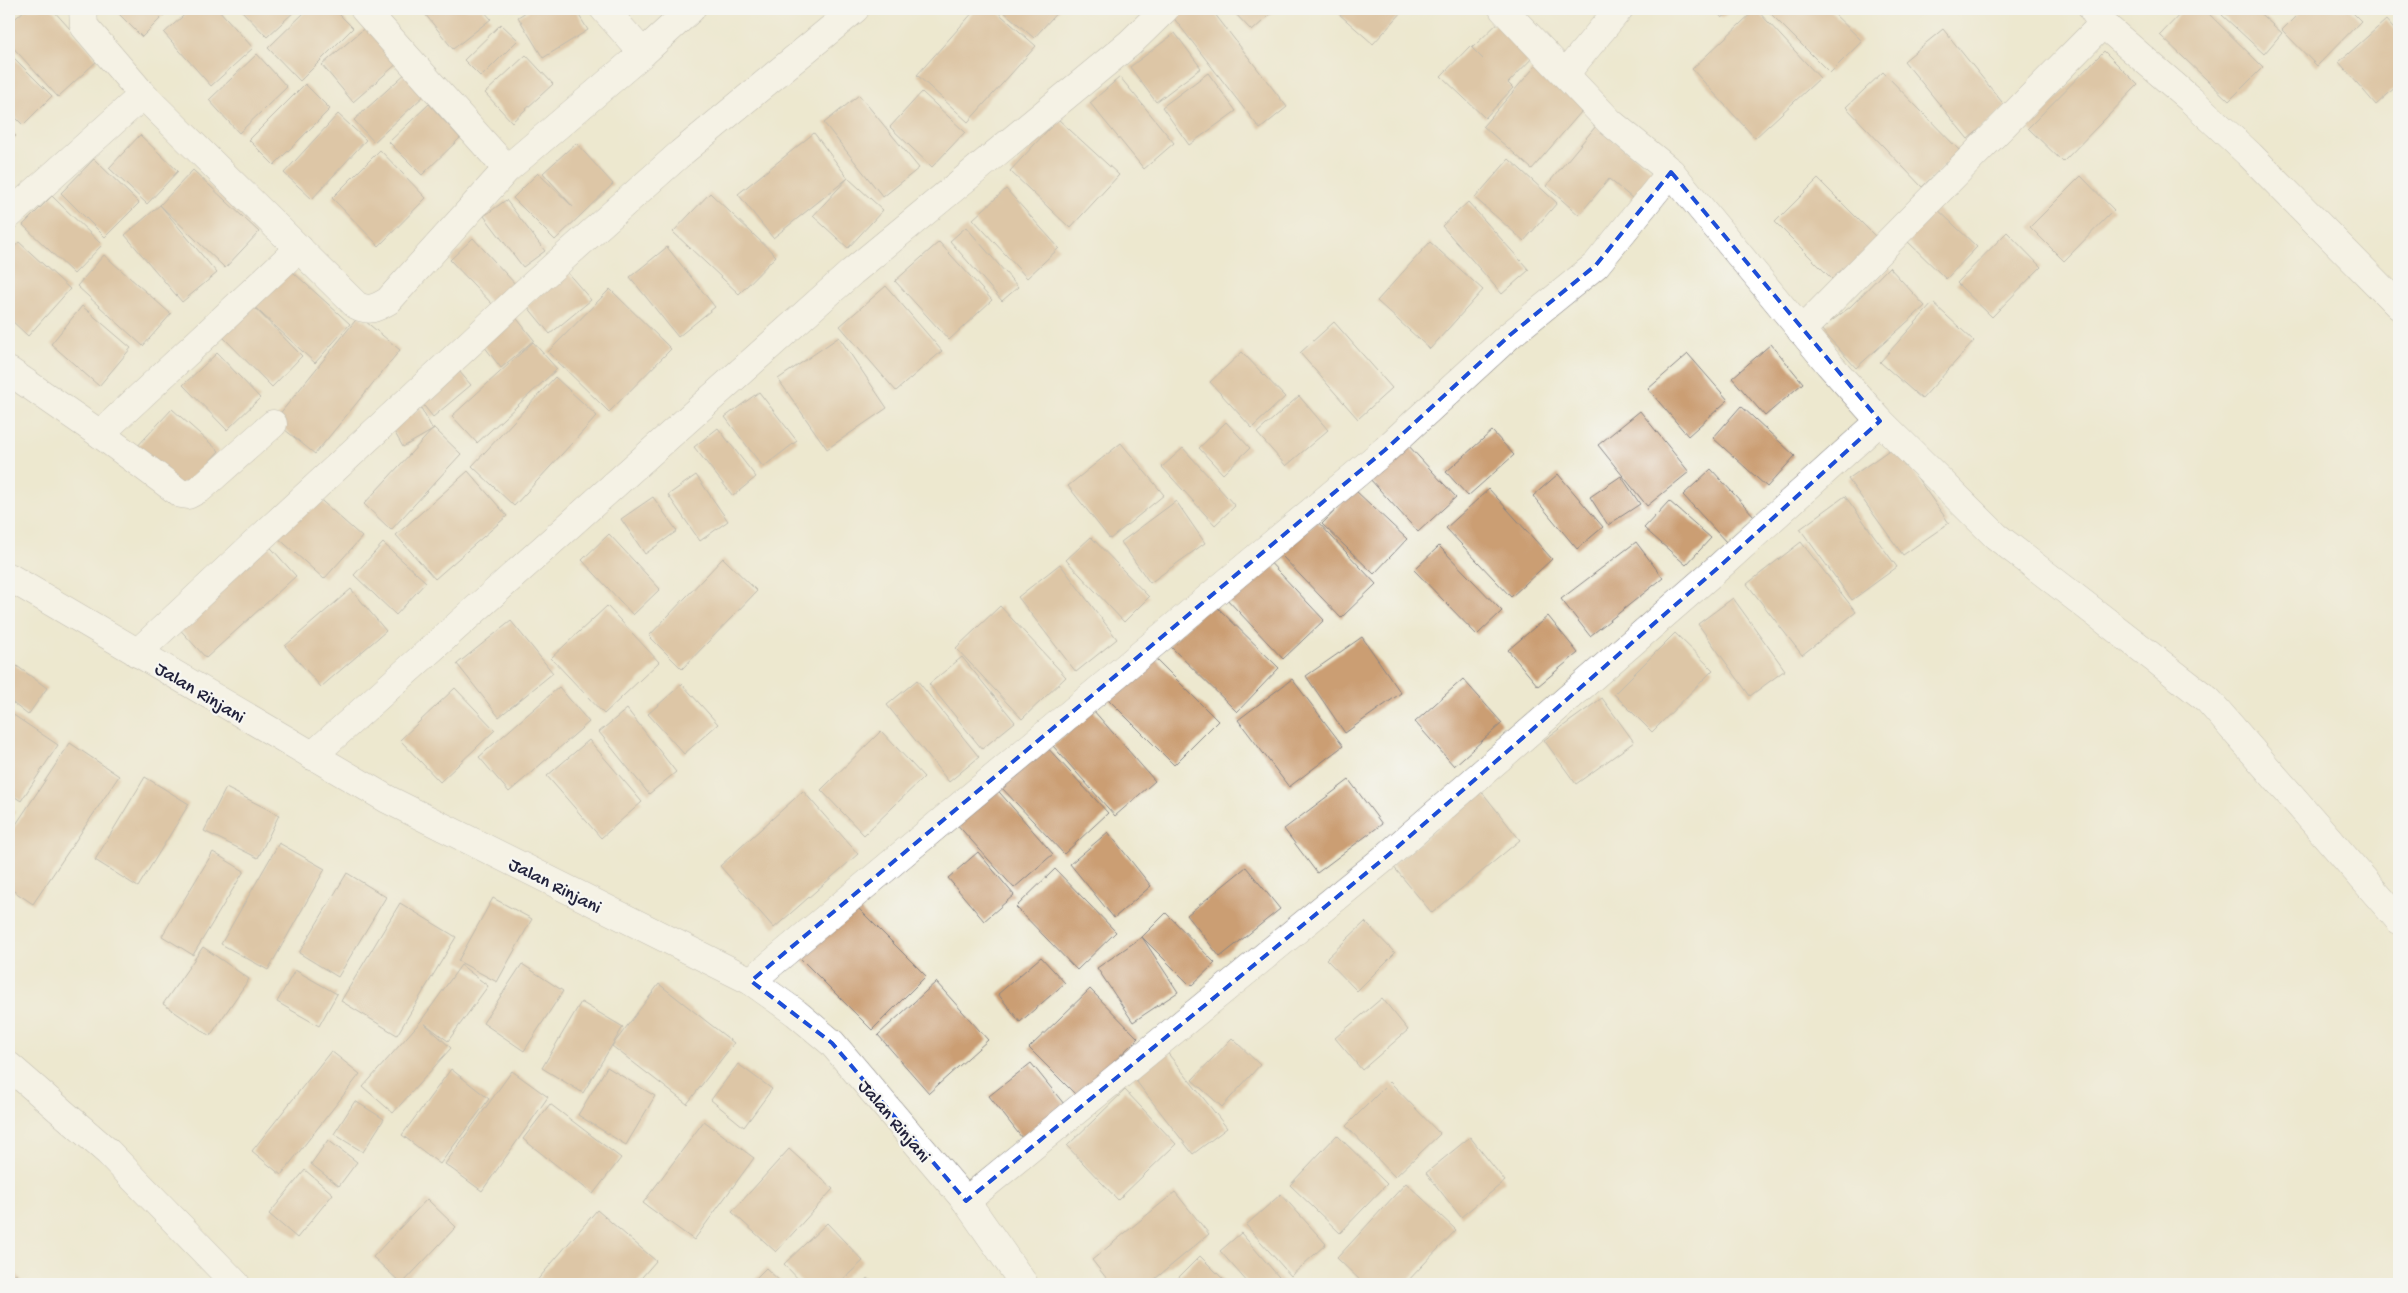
<svg xmlns="http://www.w3.org/2000/svg" width="2408" height="1293" font-family="'Gochi Hand',sans-serif">
<rect width="100%" height="100%" fill="#f6f6f2"/>
<filter id="ink" filterUnits="userSpaceOnUse"><feTurbulence type="fractalNoise" baseFrequency=".02" numOctaves="2"/><feDisplacementMap in="SourceGraphic" scale="10" xChannelSelector="R" yChannelSelector="G"/><feConvolveMatrix kernelMatrix="1 2 1 2 8 2 1 2 1" color-interpolation-filters="sRGB"/></filter>
<filter id="wash" filterUnits="userSpaceOnUse"><feTurbulence type="fractalNoise" baseFrequency=".0096" numOctaves="4" result="noise"/><feDisplacementMap in="SourceGraphic" scale="20" xChannelSelector="R" yChannelSelector="G"/><feGaussianBlur stdDeviation="1.12" result="paint"/><feColorMatrix in="noise" values="0 0 0 0 0 0 0 0 0 0 0 0 0 0 0 0 0 1.4 0 .05"/><feComposite in="paint" operator="in"/></filter>
<g filter="url(#wash)">
<rect width="100%" height="100%" fill="#ede8cf"/>
<g id="blocks">
<g fill="#cb9e73">
<polygon points="26,9 52,9 98,60 58,97 9,43 9,24"/>
<polygon points="114,9 170,9 142,37"/>
<polygon points="191,9 218,9 253,48 211,86 164,33"/>
<polygon points="240,9 297,9 267,37"/>
<polygon points="308,9 334,9 353,28 300,81 268,48"/>
<polygon points="421,9 482,9 491,19 453,49"/>
<polygon points="531,9 575,9 588,30 543,58 518,17"/>
<polygon points="976,9 994,9 1036,46 968,122 917,75"/>
<polygon points="1005,9 1060,9 1034,38 1003,11"/>
<polygon points="1173,9 1211,9 1287,107 1260,129 1169,12"/>
<polygon points="1231,9 1276,9 1252,31"/>
<polygon points="1343,9 1405,9 1373,44 1339,14"/>
<polygon points="1714,9 1733,9 1722,18"/>
<polygon points="1756,9 1820,78 1755,138 1692,69"/>
<polygon points="1766,9 1829,9 1862,41 1830,73"/>
<polygon points="2185,9 2204,9 2263,67 2229,101 2160,35"/>
<polygon points="2228,9 2255,9 2282,33 2264,54 2222,15"/>
<polygon points="2303,9 2349,9 2361,21 2317,66 2282,30"/>
<polygon points="1506,15 1540,50 1508,83 1513,88 1485,118 1441,76 1470,46 1483,59 1472,48"/>
<polygon points="2386,20 2399,35 2399,84 2376,105 2339,62"/>
<polygon points="501,24 518,40 481,77 464,60"/>
<polygon points="368,25 399,62 353,102 322,65"/>
<polygon points="1943,29 2006,107 1968,139 1904,61"/>
<polygon points="1175,33 1201,68 1156,102 1130,67"/>
<polygon points="2104,51 2138,85 2063,162 2028,128"/>
<polygon points="9,53 52,96 23,125 9,111"/>
<polygon points="257,54 287,87 239,133 209,100"/>
<polygon points="526,55 553,84 512,122 485,93"/>
<polygon points="1540,61 1588,104 1532,169 1483,126"/>
<polygon points="408,71 427,93 374,142 354,120"/>
<polygon points="1883,72 1960,151 1922,187 1846,107"/>
<polygon points="1208,73 1236,111 1189,145 1162,107"/>
<polygon points="1120,77 1174,143 1144,169 1090,103"/>
<polygon points="305,84 330,109 274,165 249,140"/>
<polygon points="922,92 965,132 932,167 890,127"/>
<polygon points="859,95 919,168 883,197 824,123"/>
<polygon points="429,104 460,138 422,175 389,142"/>
<polygon points="338,114 366,140 312,199 284,173"/>
<polygon points="1058,119 1119,175 1070,228 1010,171"/>
<polygon points="1596,126 1659,176 1638,203 1609,179 1579,215 1546,186"/>
<polygon points="9,129 16,136 9,143"/>
<polygon points="814,133 848,178 883,210 848,248 813,216 848,178 773,238 738,194"/>
<polygon points="140,135 178,171 147,204 109,168"/>
<polygon points="576,143 613,184 555,240 513,198 538,173 573,207 543,173"/>
<polygon points="380,150 426,198 379,246 332,198"/>
<polygon points="94,159 139,203 105,237 61,193"/>
<polygon points="1509,159 1557,203 1524,241 1475,198"/>
<polygon points="193,170 259,232 225,268 160,205 217,273 182,302 125,235 160,205"/>
<polygon points="2081,176 2114,210 2064,261 2030,227"/>
<polygon points="1818,179 1879,240 1836,283 1775,222"/>
<polygon points="1006,189 1059,248 1027,278 973,219"/>
<polygon points="710,193 776,256 739,294 673,232"/>
<polygon points="52,196 102,245 74,274 23,225"/>
<polygon points="506,200 545,251 523,267 484,216"/>
<polygon points="1468,202 1529,270 1502,294 1442,226"/>
<polygon points="1932,204 1977,247 1946,279 1902,236"/>
<polygon points="966,227 1018,287 1002,301 950,241"/>
<polygon points="2007,232 2041,267 1992,317 1957,283"/>
<polygon points="473,238 517,286 495,307 450,260"/>
<polygon points="19,242 70,289 28,336 9,318 9,253"/>
<polygon points="939,242 992,300 949,340 895,281"/>
<polygon points="1430,242 1483,290 1430,349 1377,301"/>
<polygon points="667,247 715,307 678,337 630,277"/>
<polygon points="104,255 171,314 143,346 77,286"/>
<polygon points="284,264 350,324 315,363 249,302"/>
<polygon points="1889,267 1925,306 1856,368 1821,329 1850,307"/>
<polygon points="566,271 591,300 550,334 527,306"/>
<polygon points="886,286 942,351 896,391 840,326"/>
<polygon points="610,289 671,349 609,412 548,352"/>
<polygon points="1933,303 1974,341 1922,399 1880,362"/>
<polygon points="251,304 302,356 272,387 220,334"/>
<polygon points="82,306 131,348 99,386 51,344"/>
<polygon points="510,310 534,340 501,368 477,337"/>
<polygon points="359,316 400,350 315,454 274,421"/>
<polygon points="1334,322 1392,388 1358,419 1300,353"/>
<polygon points="839,337 887,408 827,449 778,379"/>
<polygon points="533,342 557,369 477,443 452,416"/>
<polygon points="1771,344 1803,383 1765,416 1732,378"/>
<polygon points="1242,352 1285,397 1252,428 1210,382"/>
<polygon points="217,353 260,398 227,430 183,385"/>
<polygon points="1688,354 1728,400 1688,436 1648,389"/>
<polygon points="453,364 471,385 433,417 416,396"/>
<polygon points="555,377 597,416 514,506 472,466"/>
<polygon points="759,392 797,441 763,467 725,417"/>
<polygon points="1299,396 1328,430 1286,466 1257,433"/>
<polygon points="1741,406 1795,456 1767,487 1713,438"/>
<polygon points="421,408 433,430 403,447 391,426"/>
<polygon points="172,409 219,451 181,493 134,450"/>
<polygon points="1640,411 1689,472 1647,506 1598,445"/>
<polygon points="1226,422 1250,448 1223,474 1199,448"/>
<polygon points="434,428 461,454 391,530 364,504"/>
<polygon points="718,428 756,477 733,496 694,447"/>
<polygon points="1492,431 1514,455 1468,496 1446,472"/>
<polygon points="1121,443 1164,495 1110,539 1068,486"/>
<polygon points="1407,444 1456,497 1418,532 1369,478"/>
<polygon points="1895,446 1949,523 1903,555 1848,479"/>
<polygon points="1183,448 1235,506 1215,525 1162,467"/>
<polygon points="1711,469 1755,517 1727,543 1683,495"/>
<polygon points="468,471 507,516 435,579 396,535"/>
<polygon points="1558,474 1603,527 1577,549 1533,496"/>
<polygon points="696,475 728,521 700,541 668,495"/>
<polygon points="1621,476 1640,504 1608,525 1590,497"/>
<polygon points="1489,489 1552,559 1511,597 1446,528"/>
<polygon points="1355,490 1407,539 1374,574 1322,524"/>
<polygon points="314,494 362,537 324,579 276,536"/>
<polygon points="1845,496 1897,567 1852,600 1800,529"/>
<polygon points="653,497 677,531 645,554 621,519"/>
<polygon points="1176,501 1205,543 1150,583 1121,542"/>
<polygon points="1669,501 1711,538 1686,565 1644,528"/>
<polygon points="1317,521 1376,584 1341,618 1281,555"/>
<polygon points="609,534 660,589 633,615 582,560"/>
<polygon points="1091,537 1149,597 1124,622 1066,560"/>
<polygon points="265,541 296,576 206,658 175,624"/>
<polygon points="1636,542 1663,578 1590,636 1561,599"/>
<polygon points="1801,542 1856,612 1802,655 1747,584"/>
<polygon points="383,543 426,582 396,615 354,575"/>
<polygon points="1439,546 1502,611 1477,635 1414,570"/>
<polygon points="1265,557 1324,620 1283,659 1224,596"/>
<polygon points="723,558 757,591 682,669 649,636"/>
<polygon points="1060,564 1117,639 1076,672 1018,597"/>
<polygon points="351,589 386,631 321,687 285,646"/>
<polygon points="1733,598 1785,670 1750,696 1698,624"/>
<polygon points="1212,602 1279,668 1237,712 1169,645"/>
<polygon points="607,606 659,662 604,714 551,658"/>
<polygon points="1000,606 1066,677 1022,719 956,648"/>
<polygon points="1548,616 1578,653 1538,686 1508,650"/>
<polygon points="511,621 553,673 499,717 457,664"/>
<polygon points="1675,633 1713,670 1652,732 1614,694"/>
<polygon points="1362,637 1401,693 1345,733 1306,676"/>
<polygon points="1150,653 1218,721 1174,765 1106,697"/>
<polygon points="962,657 1015,722 982,749 929,684"/>
<polygon points="10,661 47,688 28,715 9,700"/>
<polygon points="1292,679 1343,746 1289,787 1238,720"/>
<polygon points="1463,679 1502,723 1454,766 1415,722"/>
<polygon points="917,680 979,757 949,782 887,705"/>
<polygon points="682,684 718,724 684,754 648,714"/>
<polygon points="559,687 589,722 509,792 479,757"/>
<polygon points="455,688 495,730 440,782 400,740"/>
<polygon points="1602,698 1634,742 1576,784 1544,740"/>
<polygon points="627,709 676,772 649,794 599,732"/>
<polygon points="1093,710 1155,781 1115,816 1053,746"/>
<polygon points="9,712 58,745 21,801 9,793"/>
<polygon points="881,731 924,777 864,835 821,790"/>
<polygon points="589,740 642,802 601,838 547,776"/>
<polygon points="70,743 119,776 33,904 9,888 9,835"/>
<polygon points="1045,745 1108,813 1064,854 1001,787"/>
<polygon points="145,777 189,804 138,887 95,860"/>
<polygon points="1349,780 1382,824 1317,873 1284,829"/>
<polygon points="994,786 1053,854 1014,888 954,821"/>
<polygon points="226,788 279,815 258,858 204,831"/>
<polygon points="803,791 858,854 774,928 720,866"/>
<polygon points="1482,792 1520,840 1432,913 1392,865"/>
<polygon points="9,807 15,812 9,820"/>
<polygon points="1108,832 1151,886 1114,918 1070,864"/>
<polygon points="279,843 325,869 268,970 221,944"/>
<polygon points="213,852 244,871 193,955 162,936"/>
<polygon points="978,852 1014,895 984,921 948,878"/>
<polygon points="1246,867 1280,909 1220,957 1187,915"/>
<polygon points="1055,869 1116,932 1077,970 1016,907"/>
<polygon points="347,873 386,897 338,977 299,953"/>
<polygon points="493,898 532,919 497,982 458,961"/>
<polygon points="400,903 456,937 397,1035 341,1001"/>
<polygon points="854,904 926,976 872,1030 800,958"/>
<polygon points="1166,913 1215,963 1191,986 1142,937"/>
<polygon points="1365,922 1395,953 1357,991 1326,959"/>
<polygon points="1142,937 1178,992 1133,1022 1097,968"/>
<polygon points="203,947 249,979 210,1036 163,1004"/>
<polygon points="1041,957 1065,983 1020,1022 998,994"/>
<polygon points="522,964 563,991 524,1051 483,1023"/>
<polygon points="461,965 488,986 448,1041 424,1023 451,1048 393,1113 363,1087 421,1021"/>
<polygon points="295,970 337,994 319,1026 277,1002"/>
<polygon points="936,982 988,1040 929,1093 878,1035"/>
<polygon points="659,984 734,1043 687,1104 612,1046"/>
<polygon points="1090,989 1138,1038 1078,1097 1029,1048"/>
<polygon points="1382,998 1408,1030 1362,1070 1335,1038"/>
<polygon points="581,1002 623,1027 583,1093 542,1068"/>
<polygon points="1232,1038 1260,1065 1222,1107 1192,1080"/>
<polygon points="331,1051 360,1074 281,1175 252,1151"/>
<polygon points="1166,1051 1227,1128 1193,1154 1133,1077"/>
<polygon points="1031,1063 1064,1104 1022,1138 989,1096"/>
<polygon points="738,1064 772,1089 744,1127 711,1100"/>
<polygon points="607,1067 655,1096 626,1145 578,1115"/>
<polygon points="451,1069 489,1099 440,1164 402,1135"/>
<polygon points="512,1071 548,1097 482,1191 445,1164"/>
<polygon points="1390,1082 1440,1134 1395,1177 1346,1126"/>
<polygon points="1125,1090 1176,1144 1118,1200 1067,1146"/>
<polygon points="355,1101 384,1119 363,1152 334,1134"/>
<polygon points="550,1104 621,1158 593,1194 523,1139"/>
<polygon points="704,1121 754,1158 694,1240 643,1203"/>
<polygon points="1337,1135 1387,1184 1340,1233 1290,1185"/>
<polygon points="1470,1137 1505,1181 1461,1217 1426,1173"/>
<polygon points="328,1140 357,1162 339,1186 311,1164"/>
<polygon points="789,1149 833,1189 776,1252 732,1212"/>
<polygon points="305,1170 333,1194 297,1238 269,1214"/>
<polygon points="1406,1183 1456,1230 1405,1284 1364,1284 1337,1258"/>
<polygon points="1175,1192 1209,1234 1149,1284 1111,1284 1092,1260"/>
<polygon points="1281,1194 1326,1244 1291,1276 1246,1225"/>
<polygon points="427,1199 456,1227 402,1284 373,1257"/>
<polygon points="597,1210 656,1261 636,1284 534,1284"/>
<polygon points="827,1223 863,1261 838,1284 803,1284 784,1264"/>
<polygon points="1241,1233 1285,1284 1249,1284 1220,1251"/>
<polygon points="1200,1256 1228,1284 1172,1284"/>
<polygon points="766,1268 783,1284 750,1284"/>
<polygon points="16,1273 25,1284 9,1284 9,1279"/>
<polygon points="868,1278 875,1284 862,1284"/>
</g>
</g>
</g>
<g filter="url(#ink)">
<use href="#blocks" fill-opacity="0" stroke="#888585" stroke-width="1"/>
<g fill="none" stroke-linecap="round" stroke-linejoin="round">
<g stroke="#888585" stroke-width="29">
<g id="minor">
<path d="M83,9L84,26L143,95L356,305C369,312 376,308 388,301L507,169L643,53L691,9"/>
<polyline points="364,9 507,169"/>
<polyline points="604,9 643,53"/>
<polyline points="1503,9 1610,122 1671,172 1829,364 1880,421 1996,536 2208,700 2399,920"/>
<polyline points="2093,10 2103,24 2190,99 2250,155 2399,306"/>
<polyline points="1565,74 1619,9"/>
<polyline points="9,215 143,95"/>
<polyline points="1801,331 2103,24"/>
<polyline points="9,371 100,434 181,494 188,495 201,488 273,424"/>
<polyline points="100,434 299,248"/>
<polyline points="9,577 387,799 751,981 796,1013 832,1043 966,1201 1024,1284"/>
<polyline points="137,653 524,293 681,153 855,9"/>
<polyline points="312,756 852,272 1130,43 1165,9"/>
<polyline points="751,981 1385,450 1510,335 1596,265 1671,172"/>
<polyline points="9,1066 108,1152 236,1284"/>
<polyline points="966,1201 1387,856 1719,567 1880,421"/>
</g>
</g>
<use href="#minor" stroke="#fff" stroke-width="28"/>
</g>
</g>
<path d="M0 0H2408V1293H0ZM1671,172L1880,421L1719,567L1387,856L966,1201L832,1043L751,981L1385,450L1510,335L1596,265Z" fill="#ede8cf" fill-opacity=".55" fill-rule="evenodd"/>
<path fill="none" stroke="#1d4ed8" stroke-width="4" stroke-dasharray="10 6" stroke-linejoin="round" d="M1671,172L1880,421L1719,567L1387,856L966,1201L832,1043L751,981L1385,450L1510,335L1596,265Z"/>
<g text-anchor="middle" stroke-width="4.5" stroke-linejoin="round" paint-order="stroke">
<g font-size="19" fill="#22223b" stroke="#f6f6f2">
<text transform="translate(201 691) rotate(31)" y="7">Jalan Rinjani</text>
<text transform="translate(556 884) rotate(27)" y="7">Jalan Rinjani</text>
<text transform="translate(896 1120) rotate(50)" y="7">Jalan Rinjani</text>
</g>
</g>
<rect width="2408" height="1293" fill="none" stroke="#f6f6f2" stroke-width="30"/>
</svg>
